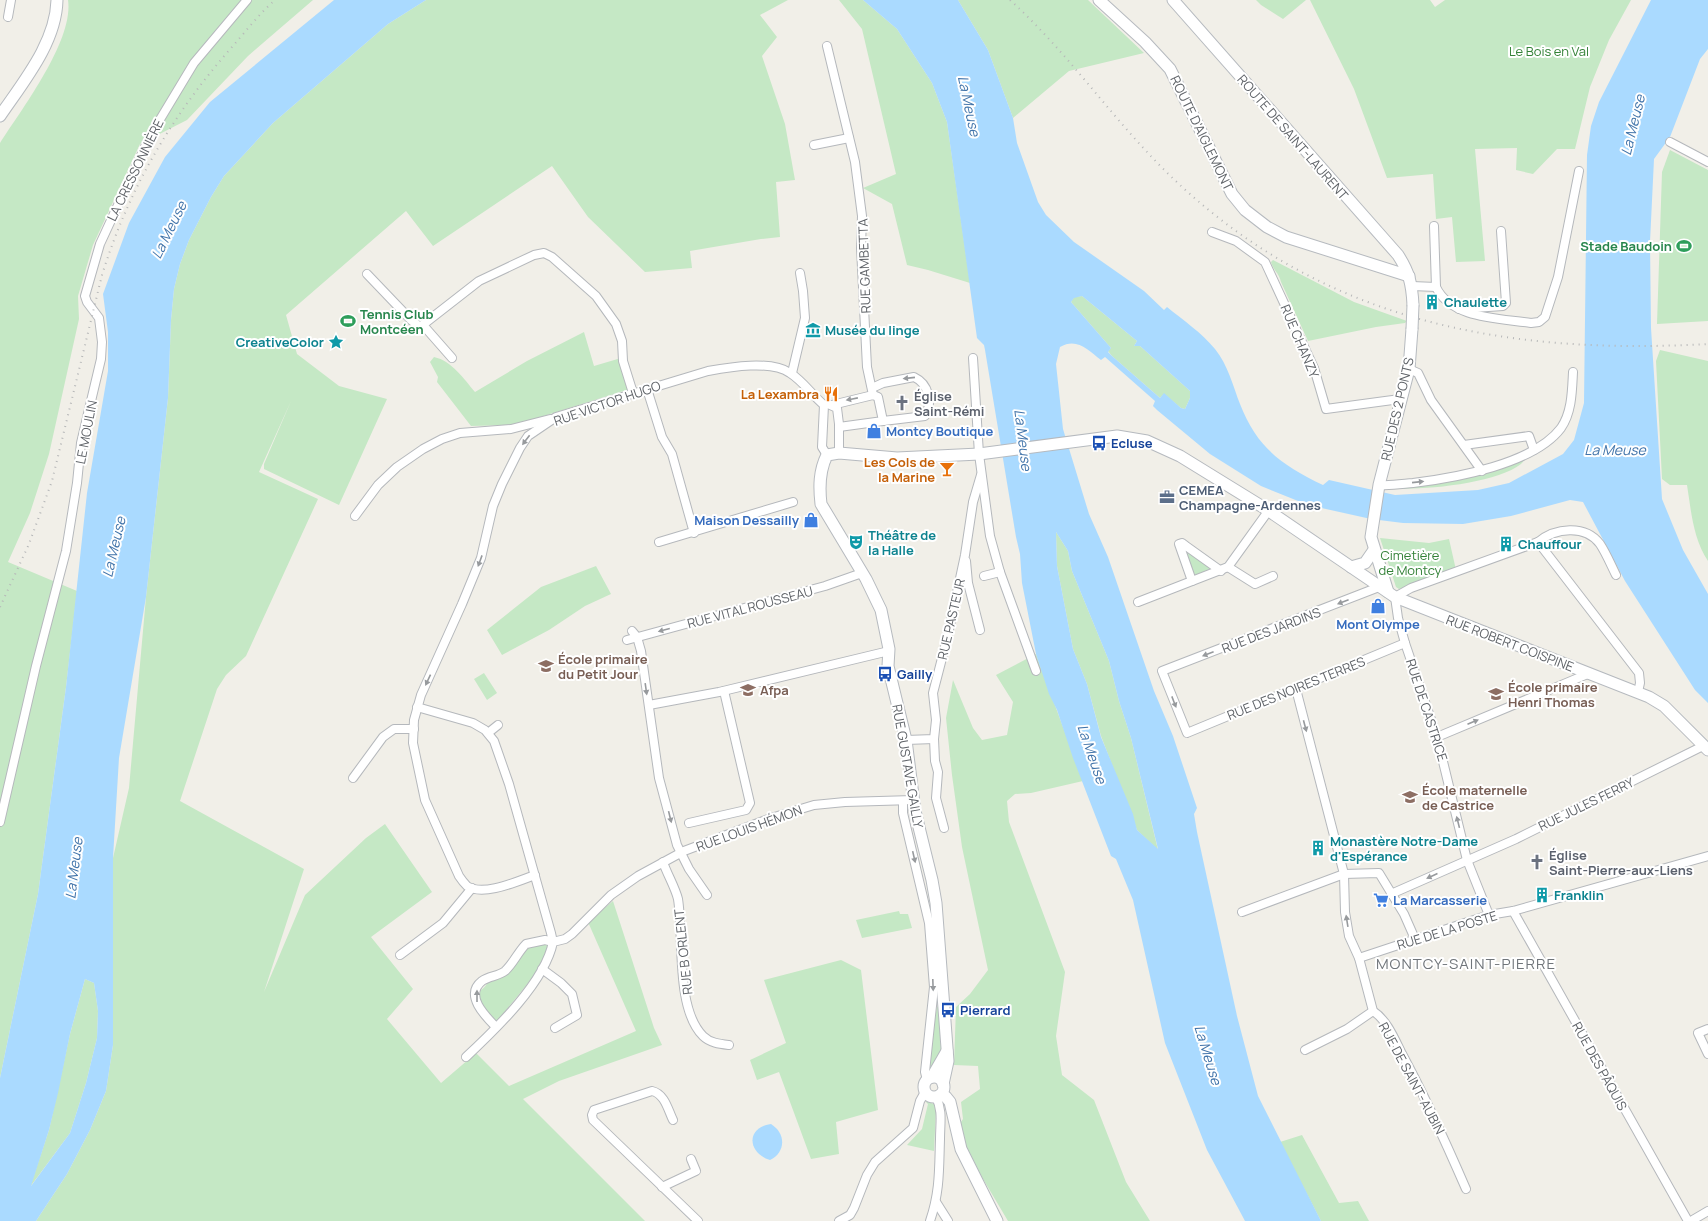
<svg xmlns="http://www.w3.org/2000/svg" width="1708" height="1221" font-family="Manrope,sans-serif">
<rect width="100%" height="100%" fill="#f1efe8"/>
<g fill="#c5e8c5">
<path d="M68,0H313L248,56L187,120L140,144L93,245L78,296L79,319L49,454L30,513L8,562L77,591L66,687L38,894L0,1078V143C22,109 74,40 68,0Z"/>
<polygon points="426,0 788,0 760,15 777,37 762,56 785,124 795,180 776,182 780,237 761,239 690,251 692,268 645,272 588,217 552,166 433,246 406,211 286,315 297,354 339,386 387,399 339,505 264,469 264,464 291,401 259,472 318,499 246,656 226,675 217,689 180,801 304,869 264,992 305,895 366,838 385,824 432,892 371,937 413,989 387,1019 441,1083 476,1053 509,1086 636,1031 588,922 613,901 654,1028 662,1045 559,1081 523,1099 645,1221 36,1221 67,1174 90,1130 106,1091 113,1045 113,858 129,788 146,597 168,398 171,320 174,289 180,264 189,240 211,197 224,176 273,123 388,24"/>
<polygon points="839,0 863,0 897,29 932,83 947,122 970,283 928,270 907,265 892,204 863,188 896,174 862,29"/>
<polygon points="958,0 1088,0 1144,53 1069,71 1013,118 988,50"/>
<polygon points="1256,0 1306,0 1283,19 1261,5"/>
<polygon points="1310,0 1430,0 1435,7 1445,0 1631,0 1609,40 1590,87 1575,149 1557,149 1533,174 1516,170 1517,148 1475,149 1485,261 1456,262 1452,217 1436,219 1433,174 1387,178 1354,89"/>
<polygon points="1670,150 1708,170 1708,321 1657,324 1662,172"/>
<path d="M1273,260L1354,302L1407,321L1405,323L1376,327L1308,341L1281,282C1279,273 1273,270 1271,262Z"/>
<polygon points="1082,296 1137,341 1134,346 1140,346 1190,391 1190,398 1185,409 1181,408 1164,394 1160,398 1112,356 1108,351 1111,348 1071,302 1074,297"/>
<path d="M584,332L594,366L621,358L630,389L515,425L471,426L437,382L438,377L430,362L434,357C452,361 464,379 475,392L527,361Z"/>
<path d="M1660,350L1708,361V561C1693,539 1691,510 1687,485H1670L1662,479L1656,361Z"/>
<path d="M1528,453C1526,457 1524,461 1521,464C1496,484 1419,491 1388,488L1431,481Z"/>
<polygon points="1056,532 1068,551 1072,571 1109,661 1119,701 1131,738 1158,850 1137,830 1101,736 1087,684 1073,649 1057,566"/>
<polygon points="1380,538 1429,543 1449,539 1456,570 1399,589 1396,587"/>
<polygon points="1184,549 1213,568 1195,575"/>
<polygon points="596,566 611,594 585,606 549,630 502,655 487,630 541,587"/>
<polygon points="1036,654 1083,781 1031,793 1015,794 1007,801 1009,822 1065,972 1056,1036 1062,1075 1094,1100 1126,1182 1150,1221 1008,1221 964,1147 959,1125 963,1119 961,1102 980,1089 978,1066 954,1065 956,1007 970,994 988,970 962,847 952,775 946,718 953,680 973,728 982,740 1007,735 1013,702 996,675"/>
<polygon points="484,673 497,693 487,700 474,679"/>
<polygon points="899,911 900,914 908,914 912,928 862,938 856,920"/>
<path d="M544,943L548,946L542,966L498,1020L492,1021L478,1004L477,992C482,991 488,984 489,979L501,975L523,949Z"/>
<polygon points="841,960 861,970 878,1110 836,1122 839,1154 811,1159 779,1072 757,1080 750,1060 786,1043 764,980"/>
<polygon points="85,979 94,983 98,1011 97,1038 86,1083 70,1133 30,1187 49,1130 70,1034"/>
<polygon points="937,1006 939,1009 941,1050 929,1072 927,1071"/>
<polygon points="925,1101 934,1104 936,1110 934,1151 907,1145 922,1129 928,1104"/>
<polygon points="1302,1135 1339,1203 1358,1201 1369,1221 1321,1221 1280,1142"/>
</g>
<g fill="#aadaff" fill-rule="evenodd">
<path d="M334,0H426L388,24L273,123L224,176L211,197L189,240L180,264L174,289L171,320L168,398L146,597L119,758L113,858V1045L106,1091L90,1130L67,1174L36,1221H0V1078L38,894L66,687L87,493L108,371V332L103,294L129,223L165,157L210,102ZM85,979L94,983L98,1011L97,1038L86,1083L70,1133L31,1186L49,1130L58,1093L70,1034Z"/>
<path d="M863,0H958L988,50L1013,118L1017,143L1038,202L1046,215L1074,242L1144,291L1164,310L1167,307C1183,320 1202,333 1215,349C1228,365 1233,386 1240,404C1257,448 1282,465 1323,485L1329,480L1395,495L1478,490L1509,483L1563,454L1574,440L1584,403L1587,155L1591,126L1599,102L1651,0H1708V49L1700,59L1670,137L1654,159L1650,242L1651,328L1662,499L1683,550L1708,594V703L1695,690L1625,581L1583,502L1570,500L1511,516L1463,524L1403,523L1371,519L1308,505L1261,486L1210,454L1157,410L1153,406L1155,401L1105,357L1101,360C1088,350 1077,337 1060,347L1056,364L1063,429L1089,514L1108,557L1154,691L1173,736L1197,808L1194,814L1197,832L1237,1016L1258,1096L1321,1221H1245L1207,1150L1165,1043L1133,900L1116,859L1111,856L1073,758L1057,710L1049,694L1036,654L1022,583L1020,554L1016,537L985,350L984,345L977,338L947,122L932,83L897,29ZM1082,296L1137,341L1134,346H1140L1190,391V398L1185,409L1181,408L1164,393L1160,398L1112,356L1108,352L1111,348L1071,302L1074,298ZM1056,532L1068,551L1072,571L1109,661L1119,701L1131,738L1158,849L1137,830L1133,814L1101,737L1087,684L1073,649L1057,566Z"/>
<path d="M771,1124C787,1134 785,1153 770,1160C748,1153 745,1128 771,1124Z"/>
</g>
<g fill="none" stroke-linecap="round" stroke-linejoin="round">
<g stroke="#b5b8bc" stroke-width="10">
<g id="street">
<polyline points="8,17 11,0"/>
<polyline points="827,46 855,162 862,216 861,248 867,367 873,395"/>
<polyline points="1670,142 1708,162"/>
<polyline points="814,145 849,138"/>
<polyline points="1434,226 1436,287"/>
<polyline points="1212,232 1236,241 1265,262 1314,368 1326,409 1400,399"/>
<polyline points="367,274 411,320 420,327 479,281 534,255 544,253 552,257 596,296 616,324 622,341 623,361 633,393"/>
<polyline points="1412,286 1436,287"/>
<path d="M1436,287C1451,319 1500,318 1531,323L1539,322L1545,317L1558,277L1579,171"/>
<polyline points="1459,309 1503,306 1506,303 1501,231"/>
<polyline points="423,325 452,358"/>
<polyline points="973,358 979,454 990,536 1000,572 1036,671"/>
<polyline points="1409,369 1418,373 1431,400 1482,471"/>
<polyline points="792,373 805,318 803,291 800,273"/>
<path d="M872,388L883,383L914,377C929,384 933,403 925,416L883,421"/>
<polyline points="647,389 662,437 672,454 694,533"/>
<polyline points="828,404 837,408 839,424 839,453"/>
<polyline points="824,405 822,447 827,455"/>
<polyline points="832,405 873,395 878,397 883,421 839,427"/>
<polyline points="1464,445 1529,436 1534,450"/>
<path d="M1379,485C1390,486 1402,484 1413,483C1455,478 1534,464 1561,428C1572,412 1572,391 1573,372"/>
<polyline points="355,516 378,485 397,467 423,449 442,439 460,433 511,429 550,419"/>
<polyline points="659,542 793,502"/>
<polyline points="1538,542 1639,673 1640,683 1638,692"/>
<polyline points="966,561 968,583 980,630"/>
<polyline points="1228,567 1255,584 1273,576"/>
<polyline points="984,576 1000,572"/>
<polyline points="1192,581 1179,544 1182,543 1186,546 1221,571"/>
<polyline points="1379,587 1162,671 1187,733 1405,643"/>
<polyline points="1138,602 1228,567 1269,510"/>
<polyline points="632,631 637,637 641,651 659,778 677,845 689,869 707,895"/>
<polyline points="627,640 825,586 862,573"/>
<path d="M1296,689L1344,874L1345,912L1349,936L1359,958L1373,1011C1387,1020 1395,1040 1402,1054C1426,1098 1446,1143 1466,1189"/>
<polyline points="649,705 719,692 889,651"/>
<path d="M417,707L473,723L485,730L494,741L509,784L551,933L553,942L545,940L526,944C518,952 513,964 505,971C499,976 489,976 482,981C464,995 485,1016 496,1027"/>
<polyline points="488,733 498,725"/>
<polyline points="1437,737 1590,673"/>
<polyline points="934,739 935,761 938,772 936,798 944,828"/>
<polyline points="906,740 934,739 936,720 933,693 947,639 965,555 973,502 981,475"/>
<polyline points="353,778 383,737 394,729 414,729"/>
<polyline points="903,801 903,813 929,923 934,987 925,1072 927,1080"/>
<polyline points="0,822 36,666 66,551 77,483 81,443 101,359 102,342 99,318 87,302 85,296 100,244 150,136 194,63 247,0"/>
<polyline points="689,823 746,810 750,803 724,691"/>
<path d="M663,862C667,874 675,887 678,899C684,936 675,1008 703,1036C710,1043 720,1044 729,1045"/>
<path d="M535,875C518,881 483,897 467,886C464,883 461,879 459,876L425,800L413,743L414,720L421,695L462,604L481,558L493,506L502,484L520,448L528,436L556,417L708,371C730,367 771,360 790,373C803,381 812,395 824,405"/>
<polyline points="1391,894 1516,839 1703,746"/>
<polyline points="1513,911 1688,1221"/>
<polyline points="1242,912 1344,874 1379,873 1404,914 1415,939"/>
<path d="M1489,915L1467,860L1437,737L1405,643L1398,618L1395,597L1411,588L1538,542C1555,528 1585,524 1600,544C1606,553 1611,565 1616,575"/>
<polyline points="400,955 443,923 472,888"/>
<polyline points="1359,958 1489,915 1513,911 1708,856"/>
<polyline points="542,969 561,983 572,994 577,1015 555,1028"/>
<polyline points="1708,1029 1698,1033 1708,1054"/>
<polyline points="1305,1050 1347,1029 1373,1011"/>
<path d="M466,1057C496,1029 545,982 553,942L565,939L572,934L611,895L638,876L684,851L771,818L814,805L845,802L913,800"/>
<path d="M673,1120C668,1110 665,1094 652,1091L594,1110L592,1115L593,1120L698,1221"/>
<polyline points="662,1187 696,1171 691,1159"/>
<polyline points="936,1202 948,1221"/>
<polyline points="839,1221 850,1215 854,1208 867,1175 875,1162 913,1128 920,1101 925,1092"/>
<path d="M930,1221C940,1192 939,1169 940,1139C940,1123 943,1111 936,1097"/>
<polyline points="1691,1221 1708,1211"/>
</g>
</g>
<g stroke="#b6babf" stroke-width="13">
<g id="secondary">
<polyline points="1099,0 1145,42 1170,69 1223,176 1232,194 1245,210 1267,227 1286,237 1409,276"/>
<path d="M1173,0L1398,255C1409,272 1412,284 1413,305"/>
<path d="M0,116C23,82 56,43 57,0"/>
<polyline points="1351,567 1365,563 1374,550"/>
<polyline points="1388,592 1371,537 1379,485 1409,369 1412,329"/>
<polyline points="932,1077 947,1051"/>
<circle cx="934" cy="1087" r="10"/>
<path d="M943,1084L948,1061L936,903L932,880L915,811L906,740L888,666L889,649L881,610L866,579L821,504C819,487 819,471 827,455L839,453L897,458L979,454L1117,436L1147,441L1180,456L1266,509L1395,597L1649,697L1664,706L1708,750"/>
<polyline points="940,1095 946,1097 950,1102 961,1149 997,1221"/>
</g>
</g>
<use href="#street" stroke="#fff" stroke-width="8"/>
<use href="#secondary" stroke="#fff" stroke-width="11"/>
<g stroke="#b6b7b8" stroke-width="2" stroke-dasharray="1 5" stroke-linecap="butt">
<path d="M1010,0C1072,56 1118,128 1180,185C1330,324 1510,355 1708,344"/>
<path d="M0,607L29,544L52,481L102,275C129,188 172,115 232,47C246,31 259,14 275,0"/>
</g>
<g stroke="#b6babf" stroke-width="13" stroke-linecap="butt">
<polyline id="secondary-bridge" points="1412,329 1413,305"/>
</g>
<use href="#secondary-bridge" stroke="#fff" stroke-width="11"/>
</g>
<defs><path id="oneway-solid" d="M-6-.8H1V-3.2L6.5 0L1 3.2V.8H-6Z"/></defs>
<g fill="#979a9d">
<use href="#oneway-solid" transform="translate(909 378) rotate(174)"/>
<use href="#oneway-solid" transform="translate(852 399) rotate(169)"/>
<use href="#oneway-solid" transform="translate(526 440) rotate(127)"/>
<use href="#oneway-solid" transform="translate(1418 482) rotate(-6)"/>
<use href="#oneway-solid" transform="translate(480 561) rotate(110)"/>
<use href="#oneway-solid" transform="translate(1343 602) rotate(159)"/>
<use href="#oneway-solid" transform="translate(664 630) rotate(165)"/>
<use href="#oneway-solid" transform="translate(1208 654) rotate(159)"/>
<use href="#oneway-solid" transform="translate(428 680) rotate(115)"/>
<use href="#oneway-solid" transform="translate(646 689) rotate(82)"/>
<use href="#oneway-solid" transform="translate(1174 702) rotate(69)"/>
<use href="#oneway-solid" transform="translate(1473 722) rotate(-23)"/>
<use href="#oneway-solid" transform="translate(1305 726) rotate(75)"/>
<use href="#oneway-solid" transform="translate(670 817) rotate(76)"/>
<use href="#oneway-solid" transform="translate(1458 822) rotate(-104)"/>
<use href="#oneway-solid" transform="translate(914 857) rotate(77)"/>
<use href="#oneway-solid" transform="translate(1432 876) rotate(156)"/>
<use href="#oneway-solid" transform="translate(1347 921) rotate(-99)"/>
<use href="#oneway-solid" transform="translate(933 985) rotate(88)"/>
<use href="#oneway-solid" transform="translate(477 996) rotate(-90)"/>
</g>
<defs>
<g id="stadium-bare" transform="scale(1.2)"><path d="M0-5a6.5 5 0 1 0 0 10a6.5 5 0 1 0 0-10ZM-3.5-1.8h7v3.6h-7Z" fill="#2e9e5b" stroke="#fff" stroke-width="2.5" paint-order="stroke"/></g>
<g id="building-bare" transform="scale(1.2)"><path d="M-4-6H4V6H1V3H-1V6H-4ZM-2.5-4.3h1.7v1.8h-1.7ZM.8-4.3h1.7v1.8H.8ZM-2.5-1h1.7V.8h-1.7ZM.8-1h1.7V.8H.8Z" fill="#0f9aa8" stroke="#fff" stroke-width="2.5" paint-order="stroke"/></g>
<g id="museum-bare" transform="scale(1.2)"><path d="M0-6L6-3V-2H-6V-3ZM-5-1h2V3h-2ZM-1-1h2V3h-2ZM3-1h2V3H3ZM-6 4H6V6H-6Z" fill="#0f9aa8" stroke="#fff" stroke-width="2.5" paint-order="stroke"/></g>
<g id="sight-bare" transform="scale(1.2)"><path d="M0-6L1.8-2.2L6-1.7L2.9 1.2L3.7 5.4L0 3.3L-3.7 5.4L-2.9 1.2L-6-1.7L-1.8-2.2Z" fill="#0f9aa8" stroke="#fff" stroke-width="2.5" paint-order="stroke"/></g>
<g id="restaurant-bare" transform="scale(1.2)"><path d="M-5-6h1v4h1v-4h1v4h1v-4h1v5L-1.5 .5V6h-2V.5L-5-1ZM5-6V6H3V1.5H1.5Q1.5-4 5-6Z" fill="#e8710a" stroke="#fff" stroke-width="2.5" paint-order="stroke"/></g>
<g id="church-bare" transform="scale(1.2)"><path d="M-1.2-6h2.4v3.5h3.3v2.4h-3.3V6h-2.4V-.1h-3.3v-2.4h3.3Z" fill="#6b7280" stroke="#fff" stroke-width="2.5" paint-order="stroke"/></g>
<g id="shop-bare" transform="scale(1.2)"><path d="M-5-2.5h2.3a2.7 3.5 0 0 1 5.4 0H5L5.5 6h-11ZM-1.5-2.5h3a1.5 2.3 0 0 0-3 0Z" fill="#3f7fe0" stroke="#fff" stroke-width="2.5" paint-order="stroke"/></g>
<g id="bus-bare" transform="scale(1.2)"><path d="M-5-6H5V4H4V6H2V4H-2V6H-4V4H-5ZM-3.5-4V0h7V-4ZM-3.5 1.2v1.5H-2V1.2ZM2 1.2v1.5H3.5V1.2Z" fill="#1a4fb4" stroke="#fff" stroke-width="2.5" paint-order="stroke"/></g>
<g id="bar-bare" transform="scale(1.2)"><path d="M-6-5H6L.8 .8V4.5H3.5V6h-7V4.5H-.8V.8Z" fill="#e8710a" stroke="#fff" stroke-width="2.5" paint-order="stroke"/></g>
<g id="office-bare" transform="scale(1.2)"><path d="M-6-3h4V-5.5h4V-3h4V5H-6ZM-1-4.5V-3h2v-1.5ZM-6 0V1H6V0Z" fill="#5c6f8a" stroke="#fff" stroke-width="2.5" paint-order="stroke"/></g>
<g id="theatre-bare" transform="scale(1.2)"><path d="M-5-5.5Q0-4 5-5.5V0Q5 5 0 6Q-5 5-5 0ZM-3.3-2.5H-1v1.5H-3.3ZM1-2.5H3.3v1.5H1ZM-2.8 1Q0 5.5 2.8 1Z" fill="#0f9aa8" stroke="#fff" stroke-width="2.5" paint-order="stroke"/></g>
<g id="school-bare" transform="scale(1.2)"><path d="M0-5L7-2L0 1L-7-2ZM-4 1L0 2.5L4 1V4Q0 6-4 4Z" fill="#8d6e63" stroke="#fff" stroke-width="2.5" paint-order="stroke"/></g>
<g id="university-bare" transform="scale(1.2)"><path d="M0-5L7-2L0 1L-7-2ZM-4 1L0 2.5L4 1V4Q0 6-4 4Z" fill="#8d6e63" stroke="#fff" stroke-width="2.5" paint-order="stroke"/></g>
<g id="supermarket-bare" transform="scale(1.2)"><path d="M-6-5.5h2.5l.6 2H6L4.5 2H-2.5L-4.4-4H-6ZM-1.5 3.2a1.3 1.3 0 1 0 .1 0ZM3 3.2a1.3 1.3 0 1 0 .1 0Z" fill="#3f7fe0" stroke="#fff" stroke-width="2.5" paint-order="stroke"/></g>
</defs>
<g fill-rule="evenodd">
<use href="#stadium-bare" x="1684" y="246"/>
<use href="#building-bare" x="1432" y="302"/>
<use href="#stadium-bare" x="348" y="321"/>
<use href="#museum-bare" x="813" y="330"/>
<use href="#sight-bare" x="336" y="342"/>
<use href="#restaurant-bare" x="831" y="394"/>
<use href="#church-bare" x="902" y="403"/>
<use href="#shop-bare" x="874" y="431"/>
<use href="#bus-bare" x="1099" y="443"/>
<use href="#bar-bare" x="947" y="469"/>
<use href="#office-bare" x="1167" y="497"/>
<use href="#shop-bare" x="811" y="520"/>
<use href="#theatre-bare" x="856" y="542"/>
<use href="#building-bare" x="1506" y="544"/>
<use href="#shop-bare" x="1378" y="606"/>
<use href="#school-bare" x="546" y="666"/>
<use href="#bus-bare" x="885" y="674"/>
<use href="#university-bare" x="748" y="690"/>
<use href="#school-bare" x="1496" y="694"/>
<use href="#school-bare" x="1410" y="797"/>
<use href="#building-bare" x="1318" y="848"/>
<use href="#church-bare" x="1537" y="862"/>
<use href="#building-bare" x="1542" y="895"/>
<use href="#supermarket-bare" x="1381" y="900"/>
<use href="#bus-bare" x="948" y="1010"/>
</g>
<g text-anchor="middle" stroke-width="4" stroke-linejoin="round" paint-order="stroke">
<g font-size="13" fill="#348238" stroke="#fff">
<text x="1549" y="56">Le Bois en Val</text>
<text x="1410" y="560">Cimetière<tspan x="1410" dy="15">de Montcy</tspan></text>
</g>
<g font-size="13" fill="#5f6368" stroke="#fff">
<text transform="translate(1202 133) rotate(64)" y="5">ROUTE D'AIGLEMONT</text>
<text transform="translate(1293 137) rotate(49)" y="5">ROUTE DE SAINT-LAURENT</text>
<text transform="translate(135 170) rotate(-64)" y="5">LA CRESSONNIÈRE</text>
<text transform="translate(864 266) rotate(-92)" y="5">RUE GAMBETTA</text>
<text transform="translate(1300 341) rotate(67)" y="5">RUE CHANZY</text>
<text transform="translate(607 403) rotate(-19)" y="5">RUE VICTOR HUGO</text>
<text transform="translate(1397 409) rotate(-77)" y="5">RUE DES 2 PONTS</text>
<text transform="translate(86 432) rotate(-79)" y="5">LE MOULIN</text>
<text transform="translate(750 607) rotate(-15)" y="5">RUE VITAL ROUSSEAU</text>
<text transform="translate(951 619) rotate(-77)" y="5">RUE PASTEUR</text>
<text transform="translate(1271 630) rotate(-21)" y="5">RUE DES JARDINS</text>
<text transform="translate(1510 643) rotate(21)" y="5">RUE ROBERT COISPINE</text>
<text transform="translate(1296 688) rotate(-22)" y="5">RUE DES NOIRES TERRES</text>
<text transform="translate(1427 710) rotate(72)" y="5">RUE DE CASTRICE</text>
<text transform="translate(908 766) rotate(80)" y="5">RUE GUSTAVE GAILLY</text>
<text transform="translate(1586 804) rotate(-26)" y="5">RUE JULES FERRY</text>
<text transform="translate(749 828) rotate(-20)" y="5">RUE LOUIS HÉMON</text>
<text transform="translate(1447 930) rotate(-17)" y="5">RUE DE LA POSTE</text>
<text transform="translate(683 952) rotate(-96)" y="5">RUE B ORLENT</text>
<text transform="translate(1600 1066) rotate(61)" y="5">RUE DES PÂQUIS</text>
<text transform="translate(1412 1078) rotate(62)" y="5">RUE DE SAINT-AUBIN</text>
</g>
<g font-size="13" font-weight="bold" fill="#27864d" stroke="#fff" text-anchor="end">
<text x="1672" y="251">Stade Baudoin</text>
<text x="360" y="319" text-anchor="start">Tennis Club<tspan x="360" dy="15">Montcéen</tspan></text>
</g>
<g font-size="13" font-weight="bold" fill="#0d838f" stroke="#fff" text-anchor="start">
<text x="1444" y="307">Chaulette</text>
<text x="825" y="335">Musée du linge</text>
<text x="324" y="347" text-anchor="end">CreativeColor</text>
<text x="868" y="540">Théâtre de<tspan x="868" dy="15">la Halle</tspan></text>
<text x="1518" y="549">Chauffour</text>
<text x="1330" y="846">Monastère Notre-Dame<tspan x="1330" dy="15">d'Espérance</tspan></text>
<text x="1554" y="900">Franklin</text>
</g>
<g font-size="13" font-weight="bold" fill="#c56008" stroke="#fff" text-anchor="end">
<text x="819" y="399">La Lexambra</text>
<text x="935" y="467">Les Cols de<tspan x="935" dy="15">la Marine</tspan></text>
</g>
<g font-size="13" font-weight="bold" fill="#5b616d" stroke="#fff" text-anchor="start">
<text x="914" y="401">Église<tspan x="914" dy="15">Saint-Rémi</tspan></text>
<text x="1549" y="860">Église<tspan x="1549" dy="15">Saint-Pierre-aux-Liens</tspan></text>
</g>
<g font-size="13" font-weight="bold" fill="#366cbe" stroke="#fff" text-anchor="start">
<text x="886" y="436">Montcy Boutique</text>
<text x="799" y="525" text-anchor="end">Maison Dessailly</text>
<text x="1378" y="629" text-anchor="middle">Mont Olympe</text>
<text x="1393" y="905">La Marcasserie</text>
</g>
<g font-size="13" font-weight="bold" fill="#164399" stroke="#fff" text-anchor="start">
<text x="1111" y="448">Ecluse</text>
<text x="897" y="679">Gailly</text>
<text x="960" y="1015">Pierrard</text>
</g>
<g font-size="13" font-weight="bold" fill="#4e5e75" stroke="#fff" text-anchor="start">
<text x="1179" y="495">CEMEA<tspan x="1179" dy="15">Champagne-Ardennes</tspan></text>
</g>
<g font-size="13" font-weight="bold" fill="#785e54" stroke="#fff" text-anchor="start">
<text x="558" y="664">École primaire<tspan x="558" dy="15">du Petit Jour</tspan></text>
<text x="1508" y="692">École primaire<tspan x="1508" dy="15">Henri Thomas</tspan></text>
<text x="760" y="695">Afpa</text>
<text x="1422" y="795">École maternelle<tspan x="1422" dy="15">de Castrice</tspan></text>
</g>
<g font-size="14" font-style="italic" fill="#4174aa" stroke="#fff">
<text transform="translate(969 106) rotate(78)" y="5">La Meuse</text>
<text transform="translate(1633 125) rotate(-76)" y="5">La Meuse</text>
<text transform="translate(169 230) rotate(-64)" y="5">La Meuse</text>
<text transform="translate(1023 440) rotate(83)" y="5">La Meuse</text>
<text x="1615" y="455">La Meuse</text>
<text transform="translate(114 547) rotate(-77)" y="5">La Meuse</text>
<text transform="translate(1092 754) rotate(71)" y="5">La Meuse</text>
<text transform="translate(74 868) rotate(-83)" y="5">La Meuse</text>
<text transform="translate(1208 1055) rotate(73)" y="5">La Meuse</text>
</g>
<g font-size="15" letter-spacing="1" fill="#70757a" stroke="#fff">
<text x="1466" y="969">MONTCY-SAINT-PIERRE</text>
</g>
</g>
</svg>
